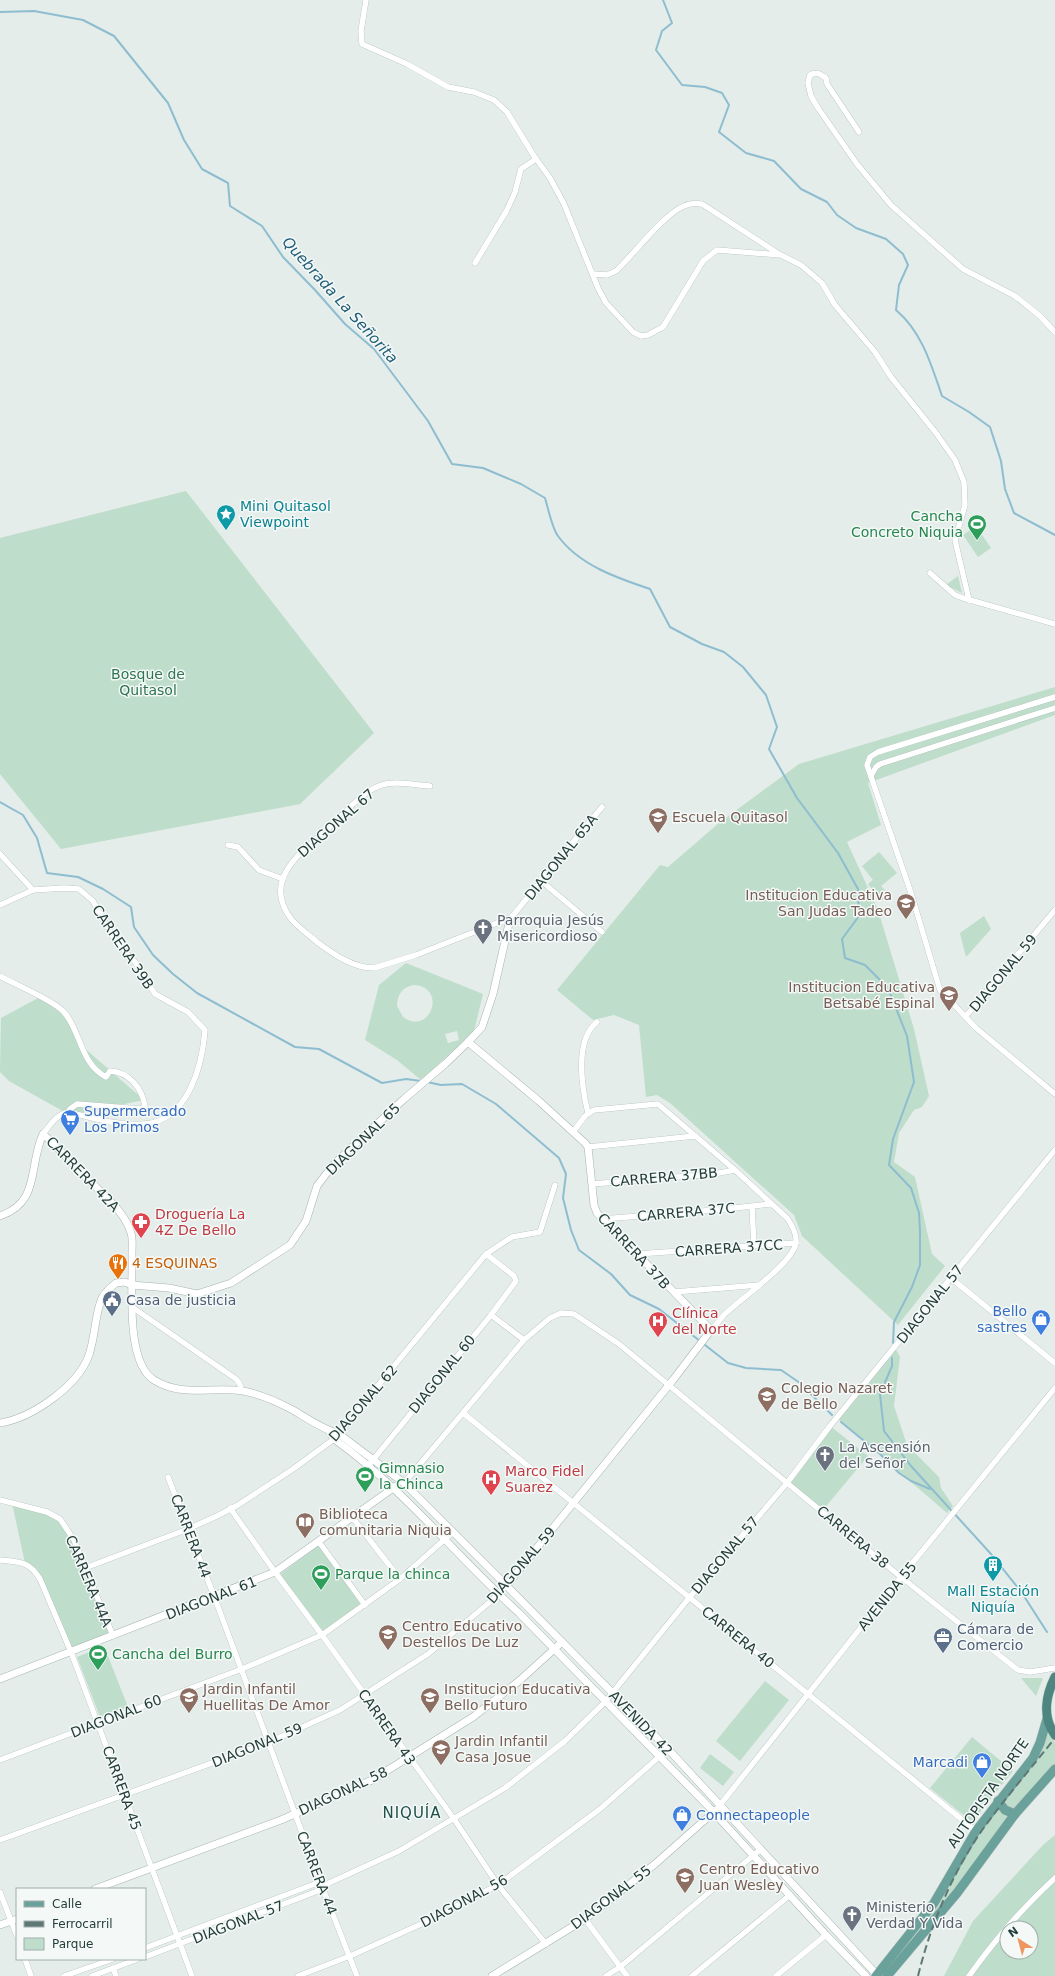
<svg xmlns="http://www.w3.org/2000/svg" width="1055" height="1976" font-family="'DejaVu Sans',sans-serif">
<rect width="100%" height="100%" fill="#e4edea"/>
<g fill="#beddca" fill-rule="evenodd">
<polygon points="186,491 374,733 300,804 61,849 0,774 0,538"/>
<polygon points="976,526 991,548 978,557 963,535"/>
<polygon points="958,576 962,593 946,585"/>
<polygon points="1055,687 1055,715 868,783 881,825 847,842 878,910 914,1029 929,1096 922,1107 914,1110 899,1133 894,1162 915,1177 932,1254 945,1266 898,1325 802,1236 794,1215 670,1103 657,1095 646,1097 639,1025 614,1015 593,1020 557,990 660,865 668,867 719,823 799,764"/>
<polygon points="879,852 897,873 881,886 889,895 881,901 868,884 873,880 862,866"/>
<polygon points="984,916 991,929 966,957 960,933"/>
<path d="M406,963L483,994L474,1031L421,1080L397,1060L365,1040L379,985ZM414,985C448,987 430,1037 403,1017L397,1006C397,995 402,987 414,985ZM457,1031L459,1040L448,1043L445,1034Z"/>
<polygon points="40,997 70,1020 82,1046 144,1100 70,1115 9,1081 0,1072 1,1018"/>
<polygon points="895,1348 900,1357 894,1406 907,1445 939,1477 941,1488 953,1506 947,1513 837,1418"/>
<polygon points="830,1426 868,1456 822,1511 787,1483"/>
<polygon points="12,1503 60,1519 74,1540 113,1636 71,1652 40,1579 25,1563"/>
<polygon points="319,1545 361,1605 321,1632 279,1575"/>
<polygon points="104,1646 128,1707 100,1717 77,1657"/>
<polygon points="1021,1678 1043,1678 1036,1696"/>
<polygon points="765,1681 789,1700 740,1761 716,1741"/>
<polygon points="1047,1726 1055,1742 1055,1764 1037,1782 963,1880 888,1969 886,1967 977,1834 1019,1780"/>
<polygon points="972,1737 1013,1771 972,1822 930,1788"/>
<polygon points="710,1754 734,1772 723,1786 700,1768"/>
<path d="M1055,1835V1976H944L973,1921L1043,1845ZM1007,1928H1031V1952H1007Z"/>
</g>
<g fill="none" stroke-linecap="round" stroke-linejoin="round">
<g stroke="#8ebdd0" stroke-width="2">
<path d="M663,0L672,23L662,31L656,50L682,85L705,87L722,93L729,105L719,132L746,153L774,161L801,189L827,202L837,215L856,228L886,239L903,254L908,265L899,285L896,310C922,332 931,364 942,396L969,412L990,427L1001,461L1005,489L1014,513L1055,535"/>
<path d="M0,12L34,11L83,20L114,36L168,103L184,140L202,169L228,183L230,206L262,226L283,257L315,290L345,324L374,349L428,421L452,464L483,468L521,484L545,498C548,508 552,528 558,536C579,565 617,578 650,589L670,627L702,644L724,652L743,667L766,695L777,727L769,749L797,798L838,853L858,889L859,916L842,939L845,958L865,965L888,988L907,1036L914,1082L893,1139L889,1165L911,1188L919,1213L920,1231V1265L912,1287L894,1322L893,1343"/>
<polyline points="0,802 23,815 37,838 47,873 78,877 103,889 131,907 134,927 153,955 173,974 197,993 295,1047 319,1049 382,1083 406,1079 421,1081"/>
<polyline points="427,1082 441,1085 462,1084 496,1104 559,1158 566,1174 563,1198 571,1230 579,1250 611,1274 630,1295 659,1309 728,1363 746,1368 781,1370 800,1383 832,1415"/>
<polyline points="892,1358 892,1366 880,1394 884,1431 911,1466 991,1554 1022,1593 1047,1632"/>
<polyline points="841,1422 880,1454 899,1473 911,1481 930,1489"/>
</g>
<g stroke="#a7b5b2" stroke-width="6">
<g id="minor">
<polyline points="366,0 361,31 362,44 407,64 448,87 474,92 494,100 507,112 534,156 550,178 564,204 598,288 606,303 633,332 641,336 648,335 663,327 703,261 717,250 781,255 801,265 822,283 835,305 875,352 891,377 936,433 955,460 964,482 965,505 955,540 969,600"/>
<path d="M859,132L827,84L826,78C820,74 817,71 810,75L808,83L811,96L818,108L857,164L891,205L963,269L1015,296L1040,316L1055,332"/>
<polyline points="475,263 507,210 515,192 521,169 536,159"/>
<path d="M593,274L607,275L616,271C632,256 665,213 684,206C690,203 695,203 702,204L779,254"/>
<polyline points="930,573 955,595 963,598 1055,624"/>
<polyline points="1055,697 878,752 870,757 867,765 911,893 940,990 976,1028 1055,1094"/>
<polyline points="871,776 876,767 880,764 1055,708"/>
<path d="M430,786C414,785 394,780 379,786C361,793 346,812 332,825C305,849 259,879 292,920C299,928 309,935 317,942C333,954 353,968 374,968L416,955L497,923L510,919L602,807"/>
<polyline points="228,845 238,847 259,870 283,879"/>
<polyline points="0,854 33,890"/>
<polyline points="540,880 602,932"/>
<path d="M0,905L33,890L64,888L79,889L93,901L114,939L135,962L155,994L188,1012L205,1030C202,1066 188,1122 143,1124C118,1126 92,1118 68,1112C56,1115 51,1124 43,1134"/>
<path d="M0,976C16,985 51,999 63,1011C81,1030 80,1064 106,1077L110,1071C129,1072 142,1088 145,1106L141,1109L77,1104L70,1109L68,1112"/>
<polyline points="966,1016 1055,910"/>
<path d="M588,1113C582,1089 574,1040 597,1022"/>
<path d="M573,1132L585,1116L594,1110L658,1104L735,1170L787,1218C792,1225 797,1234 796,1243C793,1263 739,1300 723,1316C719,1321 715,1326 711,1330"/>
<polyline points="588,1147 695,1136"/>
<polyline points="592,1184 714,1174 735,1170"/>
<polyline points="752,1207 754,1246"/>
<polyline points="602,1219 716,1210 770,1204"/>
<polyline points="637,1254 796,1243"/>
<polyline points="951,1278 1055,1363"/>
<polyline points="674,1292 759,1285"/>
<polyline points="132,1307 236,1379 240,1384 241,1391"/>
<polyline points="491,1315 524,1340"/>
<polyline points="463,1413 976,1831"/>
<polyline points="368,1466 491,1315 516,1281 514,1276 486,1254"/>
<polyline points="168,1477 214,1596 323,1889 357,1976"/>
<polyline points="404,1483 524,1340 550,1318 561,1313 574,1314 619,1344 896,1573 1018,1670 1030,1672 1055,1668"/>
<polyline points="0,1500 47,1512 60,1519 74,1540 113,1636"/>
<polyline points="230,1508 275,1572 322,1635 454,1819 498,1885 546,1944"/>
<polyline points="352,1517 400,1579"/>
<polyline points="319,1542 365,1605"/>
<path d="M0,1560C20,1562 29,1561 40,1579L71,1652L192,1976"/>
<polyline points="85,1568 188,1529 219,1515 238,1505 293,1469 334,1439 486,1254 512,1237 540,1232 555,1185"/>
<polyline points="0,1760 242,1669 322,1635 400,1579 453,1532"/>
<polyline points="720,1805 901,1577 1055,1388"/>
<polyline points="0,1840 267,1743 340,1710 428,1654 491,1601 506,1586"/>
<polyline points="0,1892 17,1936"/>
<polyline points="585,1919 627,1976"/>
<polyline points="145,1948 320,1882 323,1882"/>
<polyline points="145,1957 323,1889 329,1883 399,1851 505,1788 565,1741 605,1702 689,1598 787,1483 830,1426 1055,1150"/>
<polyline points="25,1959 31,1976"/>
<polyline points="113,1968 116,1976"/>
<polyline points="64,1976 113,1959"/>
<polyline points="92,1976 138,1959"/>
<polyline points="298,1976 350,1956 419,1925 498,1885 600,1809 668,1749"/>
<polyline points="606,1976 620,1967 761,1849"/>
<polyline points="692,1976 790,1895"/>
<polyline points="776,1976 826,1935"/>
<path d="M969,1976C995,1940 1022,1908 1055,1878"/>
</g>
</g>
<g stroke="#a7b5b2" stroke-width="8">
<g id="tertiary">
<polyline points="468,1042 539,1101 585,1143 588,1147 594,1205 597,1213 711,1330 673,1380 506,1586"/>
<path d="M0,1216C41,1202 28,1166 43,1134C59,1149 73,1164 88,1179C103,1195 124,1210 131,1233C133,1239 132,1247 132,1254C133,1285 125,1362 154,1380C183,1398 212,1386 243,1391C260,1394 278,1402 293,1410C308,1419 322,1429 339,1434L404,1483L493,1572L668,1749L878,1976"/>
<path d="M0,1423C32,1418 78,1386 89,1355C95,1338 95,1313 102,1298C105,1292 111,1287 116,1283L125,1282L132,1285L169,1288L197,1294L231,1283L290,1245L306,1221L317,1186L333,1165L404,1099L445,1064L468,1042L482,1027L493,994L510,919"/>
<path d="M329,1431L334,1439C404,1489 456,1556 519,1613L708,1806L826,1935L866,1976"/>
<polyline points="0,1679 275,1572 396,1486"/>
<polyline points="95,1889 281,1820 372,1780 473,1717 519,1681 562,1642"/>
<polyline points="0,1925 17,1919"/>
<polyline points="492,1976 585,1919 655,1864 716,1810"/>
</g>
</g>
<g stroke="#c2c9c8" stroke-width="10">
<g id="primary">
<polyline points="998,1801 1005,1810 1015,1814"/>
<polyline points="876,1976 934,1903 976,1831 1033,1758 1040,1743 1047,1719"/>
<polyline points="887,1976 957,1893 1015,1814 1055,1769"/>
</g>
</g>
<g stroke="#c2c9c8" stroke-width="10">
<path id="trunk" d="M1055,1677C1046,1695 1042,1717 1055,1735"/>
</g>
<use href="#minor" stroke="#fff" stroke-width="5.5"/>
<use href="#tertiary" stroke="#fff" stroke-width="7"/>
<use href="#primary" stroke="#6aa19a" stroke-width="9"/>
<use href="#trunk" stroke="#4d8580" stroke-width="9"/>
<path stroke="#5e7975" stroke-width="2" stroke-dasharray="8 4" stroke-linecap="butt" d="M918,1976C931,1923 953,1871 985,1826C1007,1796 1032,1767 1055,1738"/>
</g>
<defs>
<g id="sight-pin" transform="scale(1)"><path d="M0 17L-7.5 6A9.5 9.5 0 1 1 7.5 6Z" fill="#0f9aa8" stroke="#f4f9f8"/><path d="M0-6L1.8-2.2L6-1.7L2.9 1.2L3.7 5.4L0 3.3L-3.7 5.4L-2.9 1.2L-6-1.7L-1.8-2.2Z" fill="#fff"/></g>
<g id="stadium-pin" transform="scale(1)"><path d="M0 17L-7.5 6A9.5 9.5 0 1 1 7.5 6Z" fill="#2e9e5b" stroke="#f4f9f8"/><path d="M0-5a6.5 5 0 1 0 0 10a6.5 5 0 1 0 0-10ZM-3.5-1.8h7v3.6h-7Z" fill="#fff"/></g>
<g id="school-pin" transform="scale(1)"><path d="M0 17L-7.5 6A9.5 9.5 0 1 1 7.5 6Z" fill="#8d6e63" stroke="#f4f9f8"/><path d="M0-5L7-2L0 1L-7-2ZM-4 1L0 2.5L4 1V4Q0 6-4 4Z" fill="#fff"/></g>
<g id="church-pin" transform="scale(1)"><path d="M0 17L-7.5 6A9.5 9.5 0 1 1 7.5 6Z" fill="#6b7280" stroke="#f4f9f8"/><path d="M-1.2-6h2.4v3.5h3.3v2.4h-3.3V6h-2.4V-.1h-3.3v-2.4h3.3Z" fill="#fff"/></g>
<g id="supermarket-pin" transform="scale(1)"><path d="M0 17L-7.5 6A9.5 9.5 0 1 1 7.5 6Z" fill="#3f7fe0" stroke="#f4f9f8"/><path d="M-6-5.5h2.5l.6 2H6L4.5 2H-2.5L-4.4-4H-6ZM-1.5 3.2a1.3 1.3 0 1 0 .1 0ZM3 3.2a1.3 1.3 0 1 0 .1 0Z" fill="#fff"/></g>
<g id="pharmacy-pin" transform="scale(1)"><path d="M0 17L-7.5 6A9.5 9.5 0 1 1 7.5 6Z" fill="#e0444e" stroke="#f4f9f8"/><path d="M-2-6h4v4h4v4h-4v4h-4v-4h-4v-4h4Z" fill="#fff"/></g>
<g id="restaurant-pin" transform="scale(1)"><path d="M0 17L-7.5 6A9.5 9.5 0 1 1 7.5 6Z" fill="#e8710a" stroke="#f4f9f8"/><path d="M-5-6h1v4h1v-4h1v4h1v-4h1v5L-1.5 .5V6h-2V.5L-5-1ZM5-6V6H3V1.5H1.5Q1.5-4 5-6Z" fill="#fff"/></g>
<g id="civic-pin" transform="scale(1)"><path d="M0 17L-7.5 6A9.5 9.5 0 1 1 7.5 6Z" fill="#5c6f8a" stroke="#f4f9f8"/><path d="M-.6-6.5H3V-4.5H.6V-3L4-1V1h2V6H-6V1h2V-1L-.6-3ZM-1.2 2.5V6h2.4V2.5Z" fill="#fff"/></g>
<g id="shop-pin" transform="scale(1)"><path d="M0 17L-7.5 6A9.5 9.5 0 1 1 7.5 6Z" fill="#3f7fe0" stroke="#f4f9f8"/><path d="M-5-2.5h2.3a2.7 3.5 0 0 1 5.4 0H5L5.5 6h-11ZM-1.5-2.5h3a1.5 2.3 0 0 0-3 0Z" fill="#fff"/></g>
<g id="hospital-pin" transform="scale(1)"><path d="M0 17L-7.5 6A9.5 9.5 0 1 1 7.5 6Z" fill="#e0444e" stroke="#f4f9f8"/><path d="M-5-5h3v3.5h4V-5h3V5h-3V1.5h-4V5h-3Z" fill="#fff"/></g>
<g id="library-pin" transform="scale(1)"><path d="M0 17L-7.5 6A9.5 9.5 0 1 1 7.5 6Z" fill="#8d6e63" stroke="#f4f9f8"/><path d="M-6-4Q-3-5.5-.7-3.5V5Q-3 3-6 4ZM6-4Q3-5.5 .7-3.5V5Q3 3 6 4Z" fill="#fff"/></g>
<g id="building-pin" transform="scale(1)"><path d="M0 17L-7.5 6A9.5 9.5 0 1 1 7.5 6Z" fill="#0f9aa8" stroke="#f4f9f8"/><path d="M-4-6H4V6H1V3H-1V6H-4ZM-2.5-4.3h1.7v1.8h-1.7ZM.8-4.3h1.7v1.8H.8ZM-2.5-1h1.7V.8h-1.7ZM.8-1h1.7V.8H.8Z" fill="#fff"/></g>
<g id="office-pin" transform="scale(1)"><path d="M0 17L-7.5 6A9.5 9.5 0 1 1 7.5 6Z" fill="#5c6f8a" stroke="#f4f9f8"/><path d="M-6-3h4V-5.5h4V-3h4V5H-6ZM-1-4.5V-3h2v-1.5ZM-6 0V1H6V0Z" fill="#fff"/></g>
</defs>
<g fill-rule="evenodd">
<use href="#sight-pin" x="226" y="514"/>
<use href="#stadium-pin" x="977" y="524"/>
<use href="#school-pin" x="658" y="817"/>
<use href="#school-pin" x="906" y="903"/>
<use href="#church-pin" x="483" y="928"/>
<use href="#school-pin" x="949" y="995"/>
<use href="#supermarket-pin" x="70" y="1119"/>
<use href="#pharmacy-pin" x="141" y="1222"/>
<use href="#restaurant-pin" x="118" y="1263"/>
<use href="#civic-pin" x="112" y="1300"/>
<use href="#shop-pin" x="1041" y="1319"/>
<use href="#hospital-pin" x="658" y="1321"/>
<use href="#school-pin" x="767" y="1396"/>
<use href="#church-pin" x="825" y="1455"/>
<use href="#stadium-pin" x="365" y="1476"/>
<use href="#hospital-pin" x="491" y="1479"/>
<use href="#library-pin" x="305" y="1522"/>
<use href="#building-pin" x="993" y="1565"/>
<use href="#stadium-pin" x="321" y="1574"/>
<use href="#school-pin" x="388" y="1634"/>
<use href="#office-pin" x="943" y="1637"/>
<use href="#stadium-pin" x="98" y="1654"/>
<use href="#school-pin" x="189" y="1697"/>
<use href="#school-pin" x="430" y="1697"/>
<use href="#school-pin" x="441" y="1749"/>
<use href="#shop-pin" x="982" y="1762"/>
<use href="#shop-pin" x="682" y="1815"/>
<use href="#school-pin" x="685" y="1877"/>
<use href="#church-pin" x="852" y="1915"/>
</g>
<g text-anchor="middle" stroke-width="3" stroke-linejoin="round" paint-order="stroke">
<g font-size="14" fill="#0d838f" stroke="#f4f9f8" text-anchor="start">
<text x="240" y="511">Mini Quitasol<tspan x="240" dy="16">Viewpoint</tspan></text>
<text x="993" y="1596" text-anchor="middle">Mall Estación<tspan x="993" dy="16">Niquía</tspan></text>
</g>
<g font-size="14" fill="#27864d" stroke="#f4f9f8" text-anchor="start">
<text x="963" y="521" text-anchor="end">Cancha<tspan x="963" dy="16">Concreto Niquia</tspan></text>
<text x="379" y="1473">Gimnasio<tspan x="379" dy="16">la Chinca</tspan></text>
<text x="335" y="1579">Parque la chinca</text>
<text x="112" y="1659">Cancha del Burro</text>
</g>
<g font-size="14" fill="#2f7452" stroke="#f4f9f8">
<text x="148" y="679">Bosque de<tspan x="148" dy="16">Quitasol</tspan></text>
</g>
<g font-size="14" fill="#785e54" stroke="#f4f9f8" text-anchor="start">
<text x="672" y="822">Escuela Quitasol</text>
<text x="892" y="900" text-anchor="end">Institucion Educativa<tspan x="892" dy="16">San Judas Tadeo</tspan></text>
<text x="935" y="992" text-anchor="end">Institucion Educativa<tspan x="935" dy="16">Betsabé Espinal</tspan></text>
<text x="781" y="1393">Colegio Nazaret<tspan x="781" dy="16">de Bello</tspan></text>
<text x="319" y="1519">Biblioteca<tspan x="319" dy="16">comunitaria Niquia</tspan></text>
<text x="402" y="1631">Centro Educativo<tspan x="402" dy="16">Destellos De Luz</tspan></text>
<text x="203" y="1694">Jardin Infantil<tspan x="203" dy="16">Huellitas De Amor</tspan></text>
<text x="444" y="1694">Institucion Educativa<tspan x="444" dy="16">Bello Futuro</tspan></text>
<text x="455" y="1746">Jardin Infantil<tspan x="455" dy="16">Casa Josue</tspan></text>
<text x="699" y="1874">Centro Educativo<tspan x="699" dy="16">Juan Wesley</tspan></text>
</g>
<g font-size="14" fill="#243e3a" stroke="#f4f9f8">
<text transform="translate(336 823) rotate(-41)" y="5">DIAGONAL 67</text>
<text transform="translate(561 857) rotate(-51)" y="5">DIAGONAL 65A</text>
<text transform="translate(123 947) rotate(56)" y="5">CARRERA 39B</text>
<text transform="translate(1003 973) rotate(-50)" y="5">DIAGONAL 59</text>
<text transform="translate(363 1139) rotate(-44)" y="5">DIAGONAL 65</text>
<text transform="translate(83 1174) rotate(46)" y="5">CARRERA 42A</text>
<text transform="translate(664 1177) rotate(-5)" y="5">CARRERA 37BB</text>
<text transform="translate(686 1212) rotate(-5)" y="5">CARRERA 37C</text>
<text transform="translate(729 1248) rotate(-4)" y="5">CARRERA 37CC</text>
<text transform="translate(634 1251) rotate(47)" y="5">CARRERA 37B</text>
<text transform="translate(930 1304) rotate(-51)" y="5">DIAGONAL 57</text>
<text transform="translate(442 1374) rotate(-51)" y="5">DIAGONAL 60</text>
<text transform="translate(363 1403) rotate(-49)" y="5">DIAGONAL 62</text>
<text transform="translate(191 1536) rotate(69)" y="5">CARRERA 44</text>
<text transform="translate(853 1537) rotate(40)" y="5">CARRERA 38</text>
<text transform="translate(725 1555) rotate(-50)" y="5">DIAGONAL 57</text>
<text transform="translate(521 1565) rotate(-49)" y="5">DIAGONAL 59</text>
<text transform="translate(89 1581) rotate(67)" y="5">CARRERA 44A</text>
<text transform="translate(887 1596) rotate(-51)" y="5">AVENIDA 55</text>
<text transform="translate(211 1598) rotate(-21)" y="5">DIAGONAL 61</text>
<text transform="translate(738 1637) rotate(39)" y="5">CARRERA 40</text>
<text transform="translate(116 1716) rotate(-21)" y="5">DIAGONAL 60</text>
<text transform="translate(641 1723) rotate(46)" y="5">AVENIDA 42</text>
<text transform="translate(387 1727) rotate(55)" y="5">CARRERA 43</text>
<text transform="translate(257 1745) rotate(-22)" y="5">DIAGONAL 59</text>
<text transform="translate(122 1788) rotate(70)" y="5">CARRERA 45</text>
<text transform="translate(343 1791) rotate(-25)" y="5">DIAGONAL 58</text>
<text transform="translate(988 1793) rotate(-55)" y="5">AUTOPISTA NORTE</text>
<text transform="translate(317 1873) rotate(69)" y="5">CARRERA 44</text>
<text transform="translate(611 1897) rotate(-37)" y="5">DIAGONAL 55</text>
<text transform="translate(464 1901) rotate(-28)" y="5">DIAGONAL 56</text>
<text transform="translate(238 1922) rotate(-21)" y="5">DIAGONAL 57</text>
</g>
<g font-size="14" fill="#5b616d" stroke="#f4f9f8" text-anchor="start">
<text x="497" y="925">Parroquia Jesús<tspan x="497" dy="16">Misericordioso</tspan></text>
<text x="839" y="1452">La Ascensión<tspan x="839" dy="16">del Señor</tspan></text>
<text x="866" y="1912">Ministerio<tspan x="866" dy="16">Verdad Y Vida</tspan></text>
</g>
<g font-size="14" fill="#366cbe" stroke="#f4f9f8" text-anchor="start">
<text x="84" y="1116">Supermercado<tspan x="84" dy="16">Los Primos</tspan></text>
<text x="1027" y="1316" text-anchor="end">Bello<tspan x="1027" dy="16">sastres</tspan></text>
<text x="968" y="1767" text-anchor="end">Marcadi</text>
<text x="696" y="1820">Connectapeople</text>
</g>
<g font-size="14" fill="#be3a42" stroke="#f4f9f8" text-anchor="start">
<text x="155" y="1219">Droguería La<tspan x="155" dy="16">4Z De Bello</tspan></text>
<text x="672" y="1318">Clínica<tspan x="672" dy="16">del Norte</tspan></text>
<text x="505" y="1476">Marco Fidel<tspan x="505" dy="16">Suarez</tspan></text>
</g>
<g font-size="14" fill="#c56008" stroke="#f4f9f8" text-anchor="start">
<text x="132" y="1268">4 ESQUINAS</text>
</g>
<g font-size="14" fill="#4e5e75" stroke="#f4f9f8" text-anchor="start">
<text x="126" y="1305">Casa de justicia</text>
<text x="957" y="1634">Cámara de<tspan x="957" dy="16">Comercio</tspan></text>
</g>
<g font-size="15" font-style="italic" fill="#205e78" stroke="#f4f9f8">
<text transform="translate(340 300) rotate(48)" y="5">Quebrada La Señorita</text>
</g>
<g font-size="15" letter-spacing="1" fill="#20504a" stroke="#f4f9f8">
<text x="412" y="1818">NIQUÍA</text>
</g>
</g>
<rect x="16" y="1888" width="130" height="72" fill="#f4f9f8" stroke="#a1aeac"/>
<rect x="24" y="1901" width="20" height="6" fill="#6aa19a" stroke="#a1aeac"/>
<text x="52" y="1908" font-size="12" fill="#243e3a">Calle</text>
<rect x="24" y="1921" width="20" height="6" fill="#5e7975" stroke="#a1aeac"/>
<text x="52" y="1928" font-size="12" fill="#243e3a">Ferrocarril</text>
<rect x="24" y="1938" width="20" height="12" fill="#beddca" stroke="#a1aeac"/>
<text x="52" y="1948" font-size="12" fill="#243e3a">Parque</text>
<g transform="translate(1019 1940) rotate(324)"><circle r="19" fill="#f4f9f8" stroke="#a1aeac"/>
<path d="M0-3L7 15L0 10L-7 15Z" fill="#ed9662"/>
<text y="-6" font-size="11" font-weight="bold" text-anchor="middle" fill="#243e3a">N</text>
</g>
</svg>
